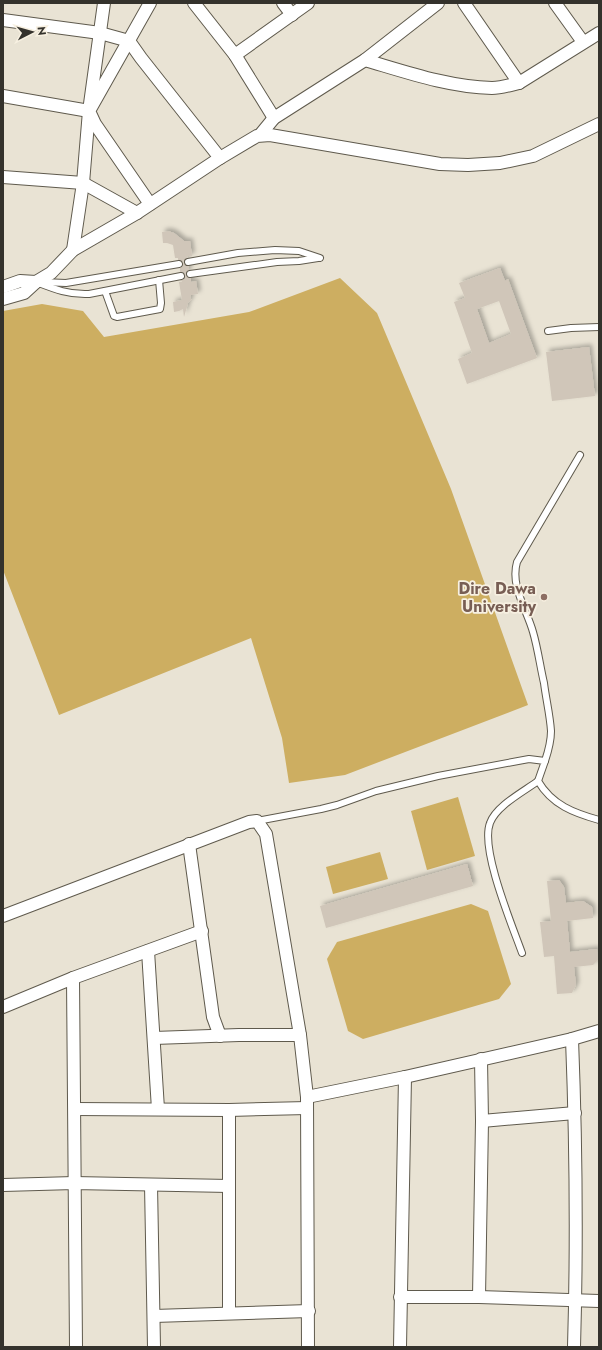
<svg xmlns="http://www.w3.org/2000/svg" width="602" height="1350" font-family="Jost,sans-serif">
<defs>
<filter id="shadow"><feDropShadow dx="3" dy="-3" stdDeviation="2" flood-color="#0004"/></filter>
</defs>
<rect width="100%" height="100%" fill="#e9e3d4"/>
<g fill="#cdae61">
<polygon points="340,278 377,313 451,489 528,705 345,775 289,783 282,738 251,638 59,715 3,570 3,311 42,304 83,311 104,337 249,312"/>
<polygon points="458,797 475,856 427,870 411,811"/>
<polygon points="380,852 388,879 333,894 326,867"/>
<polygon points="471,904 488,911 511,984 499,999 363,1039 348,1031 327,959 337,942"/>
</g>
<g fill="#d0c6b9" fill-rule="evenodd" filter="url(#shadow)">
<polygon points="168,231 174,233 184,241 190,241 192,256 188,256 184,262 185,265 189,266 189,270 186,273 186,276 191,278 191,282 196,281 198,294 191,295 190,299 192,299 188,303 184,317 183,309 179,311 174,312 173,302 182,300 179,282 182,282 181,280 184,279 185,276 184,273 180,272 180,268 183,266 183,263 181,260 178,260 178,258 175,258 173,245 167,243 163,243 162,232"/>
<path d="M500,268L505,281L508,279L537,358L467,384L458,359L472,353L454,302L465,298L459,283ZM499,301L511,334L489,343L477,309Z"/>
<polygon points="589,347 595,396 552,401 546,352"/>
<polygon points="467,864 473,886 326,928 320,906"/>
<polygon points="559,880 564,887 566,903 583,901 592,907 593,918 567,921 570,952 597,949 598,960 593,965 574,967 576,985 572,993 557,994 554,956 544,957 540,922 551,921 547,881"/>
</g>
<g fill="none" stroke-linecap="round" stroke-linejoin="round">
<g stroke="#5f5a4d" stroke-width="8">
<g id="lane">
<polyline points="188,262 238,253 275,250 299,251 320,258"/>
<polyline points="190,274 277,262 299,261 318,258"/>
<path d="M36,282C54,289 69,295 89,294L181,276"/>
<polyline points="42,282 66,283 179,264"/>
<polyline points="105,291 114,316 117,317 160,309 161,303 159,280"/>
<polyline points="548,331 571,328 599,327"/>
<path d="M545,761C548,752 551,742 551,731C550,715 546,699 544,683C540,666 538,649 533,632C527,610 510,586 517,562L580,455"/>
<path d="M257,821L321,809L337,805L376,791L438,776L529,759L545,761L538,781C552,805 574,813 599,820"/>
<path d="M522,953C512,925 480,849 490,823C496,806 523,792 538,781"/>
</g>
</g>
<g stroke="#5f5a4d" stroke-width="14">
<g id="street">
<polyline points="150,3 89,111 95,124 150,204"/>
<polyline points="194,3 235,55 274,118"/>
<polyline points="283,3 292,15"/>
<polyline points="464,3 519,83"/>
<polyline points="555,3 583,42"/>
<polyline points="3,20 100,33 129,41 141,58 220,158"/>
<polyline points="235,55 308,3"/>
<path d="M365,60C406,72 449,87 492,88C501,88 510,85 519,83L599,33"/>
<polyline points="3,96 89,111"/>
<polyline points="260,135 274,118 365,60 438,3"/>
<polyline points="3,177 83,183 137,213"/>
<polyline points="73,250 83,183 89,111 104,3"/>
<polyline points="3,287 20,281 36,282"/>
<polyline points="3,299 24,293 36,282 51,273 73,250 137,213 220,158 257,136 270,135 440,164 468,165 500,163 533,156 599,124"/>
<polyline points="189,844 213,1017 220,1036"/>
<polyline points="3,916 249,822 257,821 266,834 300,1035 307,1097 308,1347"/>
<polyline points="148,951 158,1109"/>
<polyline points="73,978 76,1347"/>
<polyline points="3,1007 73,978 202,931"/>
<polyline points="154,1038 239,1035 300,1035"/>
<path d="M572,1039C576,1141 577,1244 574,1347"/>
<polyline points="307,1097 405,1077 572,1039 599,1031"/>
<polyline points="75,1109 229,1110 307,1108"/>
<polyline points="482,1121 575,1113"/>
<polyline points="3,1185 74,1183 229,1186"/>
<polyline points="151,1185 154,1347"/>
<polyline points="400,1297 479,1297 599,1301"/>
<polyline points="479,1297 482,1121 481,1059"/>
<polyline points="229,1313 229,1110"/>
<polyline points="154,1316 309,1311"/>
<polyline points="400,1347 405,1077"/>
</g>
</g>
<use href="#lane" stroke="#fff" stroke-width="6"/>
<use href="#street" stroke="#fff" stroke-width="12"/>
</g>
<circle fill="#8d6e63" stroke="#f7f0e1" stroke-width="1.5" cx="544" cy="597" r="4"/>
<g text-anchor="middle" stroke-width="3.5" stroke-linejoin="round" paint-order="stroke">
<g font-size="16" font-weight="bold" fill="#785e54" stroke="#f7f0e1" text-anchor="end">
<text x="536" y="594">Dire Dawa<tspan x="536" dy="18">University</tspan></text>
</g>
</g>
<rect width="602" height="1350" fill="none" stroke="#34322c" stroke-width="8"/>
<g transform="translate(32 32) rotate(84)" stroke="#f7f0e1" stroke-width="3" paint-order="stroke">
<path d="M0-3L7 15L0 10L-7 15Z" fill="#34322c"/>
<text y="-6" font-size="11" font-weight="bold" text-anchor="middle" fill="#34322c">N</text>
</g>
</svg>
